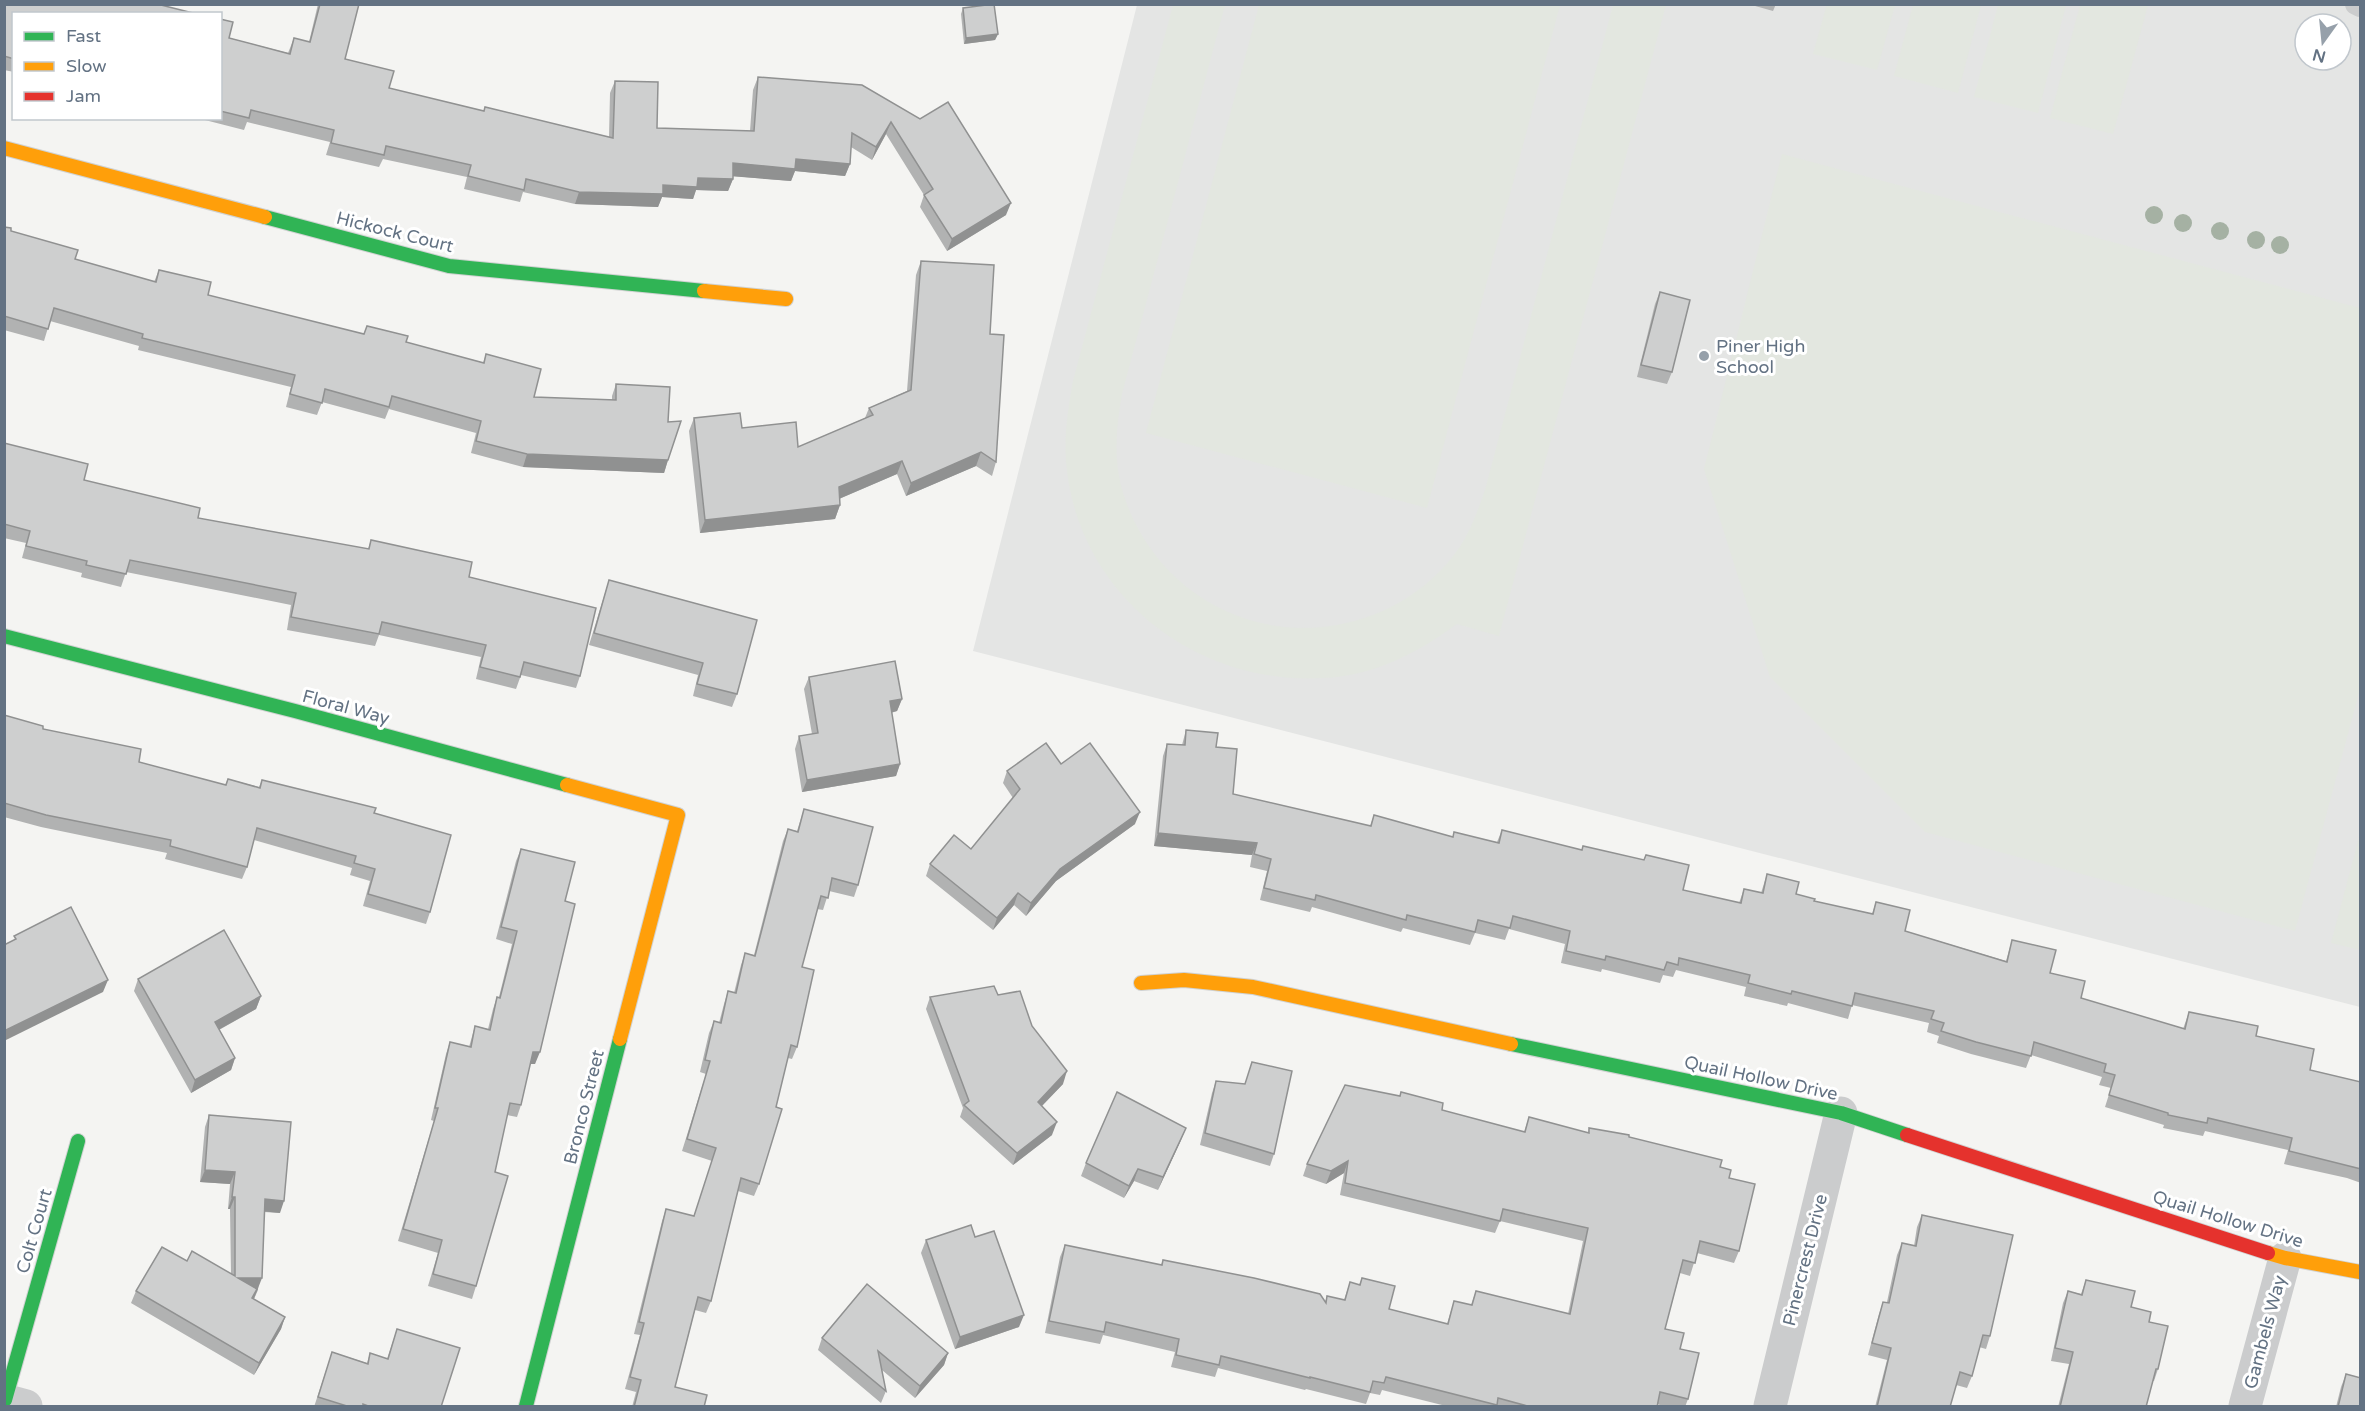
<svg xmlns="http://www.w3.org/2000/svg" width="2365" height="1411" font-family="'Varela Round',sans-serif">
<rect width="100%" height="100%" fill="#f4f4f2"/>
<path fill="#e4e5e4" fill-rule="evenodd" d="M1137,5H2360V1007L973,651ZM2305,24H2341V60H2305Z"/>
<g fill="#e3e7e0">
<polygon points="1827,4 1895,5 1877,70 1813,54"/>
<path d="M1173,5H1225L1122,394C1116,427 1113,460 1123,493C1156,598 1266,654 1370,616C1404,604 1438,579 1459,548C1471,530 1478,510 1485,490L1613,5H1666L1499,636L1457,624C1418,653 1373,676 1324,678C1195,686 1077,594 1066,462C1064,435 1068,408 1073,381Z"/>
<polygon points="1259,5 1560,5 1427,508 1146,433"/>
<polygon points="1913,5 1981,5 1958,93 1894,76"/>
<polygon points="1998,5 2066,5 2038,113 1974,97"/>
<polygon points="2080,5 2148,5 2113,134 2050,118"/>
<polygon points="1782,154 2360,308 2360,689 2295,931 1925,832 1770,677 1704,469"/>
<polygon points="2360,834 2360,950 2331,943"/>
</g>
<g fill="none" stroke-linecap="round" stroke-linejoin="round">
<g stroke="#d0d2d2" stroke-width="16">
<g id="fast">
<polyline points="265,217 449,266 704,291"/>
<polyline points="4,636 295,711 567,785"/>
<polyline points="1511,1044 1841,1113 1907,1135"/>
<polyline points="5,1400 78,1141"/>
<polyline points="526,1406 620,1039"/>
</g>
</g>
<g stroke="#d0d2d2" stroke-width="16">
<g id="slow">
<polyline points="4,148 265,217"/>
<polyline points="704,291 786,299"/>
<polyline points="567,785 678,815 620,1039"/>
<polyline points="1141,983 1184,980 1253,987 1511,1044"/>
<polyline points="2268,1253 2285,1258 2360,1272"/>
</g>
</g>
<g stroke="#d0d2d2" stroke-width="16">
<polyline id="jam" points="1907,1135 2268,1253"/>
</g>
<polyline stroke="#cbcccd" stroke-width="22" points="2356,4 2360,6"/>
<g stroke="#cbcccd" stroke-width="33">
<polyline points="4,1400 26,1406"/>
<polyline points="1770,1406 1841,1113"/>
<polyline points="2245,1406 2285,1258"/>
</g>
<use href="#fast" stroke="#30b455" stroke-width="14"/>
<use href="#slow" stroke="#ff9f0a" stroke-width="14"/>
<use href="#jam" stroke="#e5322d" stroke-width="14"/>
</g>
<g fill="#a5b1a3">
<circle cx="2154" cy="215" r="9"/>
<circle cx="2183" cy="223" r="9"/>
<circle cx="2220" cy="231" r="9"/>
<circle cx="2256" cy="240" r="9"/>
<circle cx="2280" cy="245" r="9"/>
</g>
<g fill="#b1b2b2">
<polygon points="4,4 14,14 14,72 4,70"/>
<polygon points="318,4 359,4 345,59 389,88 484,111 485,107 609,137 610,93 615,81 657,128 750,131 753,90 758,77 862,85 1006,215 947,251 920,207 924,195 886,134 872,160 851,147 850,164 845,176 795,171 791,181 733,176 733,179 728,191 696,190 693,199 662,197 658,207 575,204 523,192 520,202 464,189 467,177 383,159 379,167 326,155 330,142 247,122 244,130 201,119 201,118 220,118 220,19 229,38 288,53 294,38 309,42"/>
<polygon points="1748,4 1776,4 1773,11"/>
<polygon points="963,8 998,34 995,40 964,44 961,14"/>
<polygon points="4,227 11,231 75,259 154,282 159,270 208,295 364,334 367,326 406,342 483,363 486,354 534,397 612,400 612,396 616,384 668,422 668,460 664,473 523,467 471,453 476,433 389,409 385,419 322,402 317,415 286,407 291,387 138,350 139,346 50,321 44,341 4,330"/>
<polygon points="921,261 990,334 996,462 992,476 976,466 906,496 897,474 839,499 840,505 835,519 700,533 689,431 694,418 742,428 798,447 865,418 869,408 907,391 916,275"/>
<polygon points="1660,292 1672,372 1667,384 1637,377 1655,304"/>
<polygon points="4,443 84,480 198,518 368,549 371,540 469,577 580,676 576,688 521,675 516,689 476,679 481,657 379,635 375,646 287,630 291,605 126,572 121,587 81,577 82,573 22,558 26,543 4,538"/>
<polygon points="609,580 757,620 737,694 732,707 693,696 698,675 589,645"/>
<polygon points="809,677 902,699 897,711 891,713 900,764 896,776 802,792 795,749 799,736 812,734 804,689"/>
<polygon points="4,715 139,762 225,785 228,779 259,787 262,780 374,813 430,912 426,924 363,906 370,881 350,875 352,868 254,840 247,867 242,879 165,859 167,853 41,827 4,817"/>
<polygon points="1186,730 1216,747 1233,794 1370,826 1374,815 1453,837 1497,842 1502,830 1582,850 1644,860 1646,855 1683,890 1739,903 1744,889 1761,893 1767,874 1796,894 1814,901 1872,914 1876,902 1905,931 2006,961 2012,940 2050,973 2081,998 2183,1029 2189,1012 2256,1036 2310,1070 2361,1082 2361,1183 2347,1178 2284,1164 2288,1150 2205,1131 2203,1136 2163,1128 2164,1125 2105,1107 2111,1088 2099,1085 2102,1077 2031,1055 2026,1068 1971,1054 1937,1043 1939,1036 1927,1032 1929,1023 1852,1005 1848,1019 1788,1003 1787,1006 1744,996 1746,987 1676,970 1673,977 1663,975 1660,983 1602,969 1601,972 1561,963 1565,944 1509,929 1505,940 1475,933 1470,945 1403,928 1401,932 1312,907 1310,912 1260,900 1267,871 1250,867 1252,855 1154,846 1163,756 1167,744 1182,745"/>
<polygon points="1061,764 1135,824 1056,881 1026,916 1014,905 993,930 926,876 930,864 971,849 1013,798 1003,783 1007,771"/>
<polygon points="804,809 858,885 854,897 829,891 823,910 817,909 802,967 797,1047 792,1059 788,1058 776,1107 759,1184 754,1196 738,1191 711,1301 706,1313 695,1310 675,1387 704,1407 632,1407 636,1392 625,1389 640,1335 634,1334 662,1221 666,1209 694,1216 712,1161 682,1151 706,1074 700,1072 709,1033 714,1021 719,1023 724,1004 728,991 734,993 741,965 745,953 754,955 783,841 788,829 797,831"/>
<polygon points="521,849 565,901 535,1064 530,1064 521,1105 517,1117 507,1115 495,1172 476,1286 472,1299 428,1286 438,1253 398,1241 434,1121 431,1120 446,1054 450,1042 469,1047 475,1026 488,1029 493,1009 497,997 499,997 512,944 496,939 516,861"/>
<polygon points="138,979 261,996 256,1009 219,1030 235,1058 231,1070 191,1093 134,991"/>
<polygon points="930,997 1032,1026 1063,1084 1042,1106 1052,1135 1013,1165 960,1117 963,1108 926,1009"/>
<polygon points="1216,1081 1274,1154 1270,1166 1200,1145 1212,1093"/>
<polygon points="1442,1110 1524,1132 1529,1117 1588,1133 1589,1128 1629,1137 1720,1167 1729,1178 1739,1251 1734,1263 1697,1253 1690,1276 1680,1273 1665,1329 1680,1349 1688,1399 1685,1407 1666,1407 1657,1404 1657,1407 1450,1407 1382,1390 1380,1395 1370,1393 1366,1404 1306,1389 1305,1390 1218,1368 1215,1377 1171,1367 1175,1352 1103,1335 1100,1344 1045,1333 1060,1257 1065,1245 1161,1265 1163,1260 1325,1302 1327,1296 1344,1300 1350,1282 1359,1285 1362,1278 1389,1309 1447,1324 1454,1301 1471,1305 1476,1291 1568,1314 1583,1241 1500,1221 1495,1233 1340,1195 1344,1173 1326,1184 1303,1176 1307,1164"/>
<polygon points="209,1115 280,1213 264,1212 258,1290 254,1299 285,1317 281,1329 254,1375 131,1303 136,1291 187,1261 231,1274 230,1209 228,1209 230,1184 200,1182 205,1127"/>
<polygon points="1181,1140 1158,1190 1134,1181 1124,1198 1081,1176 1086,1163"/>
<polygon points="1922,1215 1990,1336 1986,1349 1979,1347 1972,1376 1967,1388 1956,1385 1950,1407 1875,1407 1887,1360 1868,1355 1879,1314 1883,1302 1887,1302 1897,1255 1902,1243 1914,1246 1917,1227"/>
<polygon points="926,1240 1019,1327 955,1349 921,1253"/>
<polygon points="2086,1280 2131,1307 2149,1322 2158,1369 2154,1381 2152,1381 2146,1407 2058,1407 2069,1364 2051,1361 2063,1303 2068,1291 2081,1294"/>
<polygon points="397,1329 441,1407 314,1407 332,1352 367,1363 370,1353 387,1359"/>
<polygon points="822,1338 948,1353 944,1365 915,1398 882,1370 886,1391 881,1403 818,1350"/>
<polygon points="2346,1374 2361,1407 2336,1407 2341,1387"/>
</g>
<g fill="#909191">
<polygon points="998,34 995,40 964,44 966,38"/>
<polygon points="891,122 886,134 872,160 876,147"/>
<polygon points="796,159 850,164 845,176 795,171 791,181 729,176 733,163"/>
<polygon points="698,178 733,179 728,191 696,190 693,199 662,197 658,207 575,204 579,192 663,185"/>
<polygon points="1011,203 1006,215 947,251 952,239"/>
<polygon points="981,452 976,466 906,496 911,483"/>
<polygon points="527,454 668,460 664,473 523,467"/>
<polygon points="902,461 897,474 834,501 839,487"/>
<polygon points="840,505 835,519 700,533 705,520"/>
<polygon points="902,699 897,711 885,714 890,701"/>
<polygon points="900,764 896,776 802,792 807,780"/>
<polygon points="1140,812 1135,824 1056,881 1026,916 1031,903 1060,869"/>
<polygon points="1158,833 1257,843 1252,855 1154,846"/>
<polygon points="1018,893 1014,905 993,930 997,918"/>
<polygon points="108,980 103,992 4,1041 4,1031"/>
<polygon points="261,996 256,1009 211,1034 215,1022"/>
<polygon points="533,1052 540,1052 535,1064 529,1064"/>
<polygon points="235,1058 231,1070 191,1093 195,1080"/>
<polygon points="1067,1071 1063,1084 1034,1114 1038,1102"/>
<polygon points="1057,1122 1052,1135 1013,1165 1017,1153"/>
<polygon points="1186,1128 1181,1140 1158,1190 1163,1177"/>
<polygon points="1348,1161 1344,1173 1326,1184 1331,1171"/>
<polygon points="1138,1169 1134,1181 1124,1198 1129,1186"/>
<polygon points="205,1170 235,1172 230,1184 200,1182"/>
<polygon points="232,1197 235,1197 230,1209 228,1209"/>
<polygon points="265,1199 284,1201 280,1213 260,1211"/>
<polygon points="238,1278 262,1278 253,1301"/>
<polygon points="1024,1315 1019,1327 955,1349 960,1337"/>
<polygon points="285,1317 281,1329 254,1375 259,1363"/>
<polygon points="948,1353 944,1365 915,1398 920,1386"/>
</g>
<g fill="#cecfcf" stroke="#909191" stroke-width="1.5">
<polygon points="4,4 157,4 197,14 14,14 14,59 4,56"/>
<polygon points="320,4 359,4 345,59 394,71 389,88 484,111 485,107 613,138 615,81 658,82 657,128 754,131 758,77 862,85 920,119 948,102 1011,203 952,239 924,195 933,189 891,122 876,147 852,133 850,164 796,159 795,169 733,163 733,179 698,178 697,187 663,185 663,194 579,192 526,179 524,190 468,176 471,165 386,146 384,155 331,143 334,130 251,110 249,118 220,111 220,19 233,22 229,38 290,54 294,38 310,42"/>
<polygon points="994,4 998,34 966,38 963,8"/>
<polygon points="4,227 11,228 11,231 78,250 75,259 156,282 159,270 211,282 208,295 364,334 367,326 408,336 406,342 484,363 486,354 541,369 534,397 616,400 616,384 670,387 668,422 681,421 668,460 527,454 476,441 481,421 392,396 389,407 325,389 322,403 290,394 295,375 142,338 143,334 54,308 48,329 4,316"/>
<polygon points="921,261 994,265 990,334 1004,335 996,462 981,452 911,483 902,461 839,487 840,505 705,520 694,418 740,413 742,428 796,422 798,447 873,415 869,408 911,390"/>
<polygon points="1660,292 1690,300 1672,372 1641,365"/>
<polygon points="4,443 88,464 84,480 200,508 198,518 369,549 371,540 472,562 469,577 596,608 580,676 524,662 520,677 480,667 486,645 382,622 379,634 291,617 296,593 130,560 126,574 86,565 87,561 26,546 30,531 4,524"/>
<polygon points="609,580 757,620 737,694 697,684 703,663 594,633"/>
<polygon points="895,661 902,699 890,701 900,764 807,780 799,736 818,733 809,677"/>
<polygon points="4,715 43,726 43,729 141,749 139,762 226,785 228,779 260,788 262,780 376,808 374,813 451,835 430,912 368,894 375,869 354,863 356,856 257,828 247,867 170,846 171,840 46,815 4,803"/>
<polygon points="1186,730 1218,733 1216,747 1237,749 1233,794 1371,826 1374,815 1453,837 1454,832 1499,843 1502,830 1582,850 1583,846 1644,860 1646,855 1689,865 1683,890 1741,903 1744,889 1763,893 1767,874 1799,882 1796,894 1815,899 1814,901 1873,914 1876,902 1910,910 1905,931 2007,962 2012,940 2056,950 2050,973 2085,981 2081,998 2185,1029 2189,1012 2258,1026 2256,1036 2314,1049 2310,1070 2361,1082 2361,1169 2289,1151 2292,1138 2208,1118 2207,1123 2168,1115 2168,1113 2109,1095 2115,1075 2104,1072 2106,1064 2034,1042 2031,1056 1976,1042 1941,1031 1944,1023 1931,1019 1934,1011 1855,993 1852,1006 1792,991 1791,994 1748,983 1750,975 1679,958 1678,965 1667,962 1664,970 1606,956 1605,960 1566,951 1570,931 1513,916 1510,928 1478,920 1475,932 1407,915 1406,920 1316,895 1315,900 1264,888 1271,859 1254,854 1257,843 1158,833 1167,744 1185,745"/>
<polygon points="1046,743 1061,764 1090,743 1140,812 1060,869 1031,903 1018,893 997,918 930,864 954,835 971,849 1020,789 1007,771"/>
<polygon points="804,809 873,827 858,885 832,878 828,898 821,896 802,967 814,970 797,1047 791,1045 776,1107 782,1109 759,1184 741,1178 711,1301 698,1297 675,1387 707,1395 704,1407 634,1407 641,1380 630,1377 644,1323 639,1322 666,1209 694,1216 716,1148 687,1139 710,1061 705,1060 714,1021 721,1023 728,991 736,993 745,953 755,956 788,829 798,832"/>
<polygon points="521,849 575,862 565,901 575,904 540,1052 533,1052 521,1105 510,1103 495,1172 508,1176 476,1286 433,1274 442,1240 403,1229 438,1108 435,1108 450,1042 471,1047 475,1026 490,1030 497,997 500,998 517,931 501,927"/>
<polygon points="71,907 108,980 4,1031 4,945 16,939 14,936"/>
<polygon points="224,930 261,996 215,1022 235,1058 195,1080 138,979"/>
<polygon points="994,986 998,995 1020,991 1032,1026 1067,1071 1038,1102 1057,1122 1017,1153 964,1105 969,1101 930,997"/>
<polygon points="1252,1062 1292,1071 1274,1154 1205,1133 1216,1081 1245,1084"/>
<polygon points="1345,1085 1400,1096 1401,1092 1443,1103 1442,1110 1525,1132 1529,1117 1589,1133 1589,1128 1629,1135 1629,1137 1722,1160 1720,1167 1731,1170 1729,1178 1755,1184 1739,1251 1700,1241 1695,1263 1683,1260 1665,1329 1684,1333 1680,1349 1699,1353 1688,1399 1660,1392 1657,1407 1531,1407 1498,1398 1497,1405 1386,1377 1384,1383 1373,1381 1370,1392 1310,1377 1310,1378 1221,1356 1219,1365 1176,1355 1179,1339 1106,1322 1104,1332 1049,1321 1065,1245 1162,1265 1163,1260 1254,1278 1320,1294 1326,1303 1327,1296 1345,1300 1350,1282 1360,1285 1362,1278 1395,1286 1389,1309 1448,1324 1454,1301 1472,1305 1476,1291 1570,1314 1588,1228 1503,1209 1500,1221 1345,1183 1348,1161 1331,1171 1307,1164"/>
<polygon points="1117,1092 1186,1128 1163,1177 1138,1169 1129,1186 1086,1163"/>
<polygon points="209,1115 291,1122 284,1201 265,1199 262,1278 238,1278 257,1289 252,1298 285,1317 259,1363 136,1291 162,1247 187,1261 192,1251 235,1276 235,1197 232,1197 235,1172 205,1170"/>
<polygon points="1922,1215 2013,1235 1990,1336 1983,1335 1972,1376 1960,1372 1950,1407 1877,1407 1891,1348 1872,1343 1883,1302 1889,1303 1902,1243 1916,1246"/>
<polygon points="971,1225 975,1237 994,1231 1024,1315 960,1337 926,1240"/>
<polygon points="2086,1280 2135,1291 2131,1307 2151,1312 2149,1322 2168,1326 2158,1369 2156,1369 2146,1407 2060,1407 2073,1352 2055,1348 2068,1291 2082,1295"/>
<polygon points="867,1284 948,1353 920,1386 878,1351 886,1391 822,1338"/>
<polygon points="397,1329 460,1348 441,1407 371,1407 363,1404 363,1407 350,1407 318,1397 332,1352 368,1364 370,1353 388,1359"/>
<polygon points="2346,1374 2361,1378 2361,1407 2338,1407"/>
</g>
<circle fill="#96a0aa" stroke="#fff" stroke-width="2" cx="1704" cy="356" r="6"/>
<g text-anchor="middle" stroke-width="6" stroke-linejoin="round" paint-order="stroke">
<g font-size="18" fill="#637283" stroke="#fff">
<text transform="translate(395 232) rotate(14)" y="6">Hickock Court</text>
<text transform="translate(346 707) rotate(15)" y="6">Floral Way</text>
<text transform="translate(1761 1078) rotate(12)" y="6">Quail Hollow Drive</text>
<text transform="translate(584 1107) rotate(-76)" y="6">Bronco Street</text>
<text transform="translate(2228 1219) rotate(17)" y="6">Quail Hollow Drive</text>
<text transform="translate(34 1231) rotate(-74)" y="6">Colt Court</text>
<text transform="translate(1805 1260) rotate(-76)" y="6">Pinercrest Drive</text>
<text transform="translate(2265 1332) rotate(-75)" y="6">Gambels Way</text>
</g>
<g font-size="18" fill="#637283" stroke="#fff" text-anchor="start">
<text x="1716" y="352">Piner High<tspan x="1716" dy="21">School</tspan></text>
</g>
</g>
<rect width="2365" height="1411" fill="none" stroke="#637283" stroke-width="12"/>
<rect x="12" y="12" width="210" height="108" fill="#ffffff" stroke="#c1c7cd" stroke-width="1.5"/>
<rect x="24" y="32" width="30" height="9" fill="#30b455" stroke="#c1c7cd" stroke-width="1.5"/>
<text x="66" y="42" font-size="18" fill="#637283">Fast</text>
<rect x="24" y="62" width="30" height="9" fill="#ff9f0a" stroke="#c1c7cd" stroke-width="1.5"/>
<text x="66" y="72" font-size="18" fill="#637283">Slow</text>
<rect x="24" y="92" width="30" height="9" fill="#e5322d" stroke="#c1c7cd" stroke-width="1.5"/>
<text x="66" y="102" font-size="18" fill="#637283">Jam</text>
<g transform="translate(2323 42) rotate(195)"><circle r="28" fill="#ffffff" stroke="#c1c7cd" stroke-width="1.5"/>
<path d="M0-4.5L10 22L0 15L-10 22Z" fill="#96a0aa"/>
<text y="-9" font-size="16" font-weight="bold" text-anchor="middle" fill="#637283">N</text>
</g>
</svg>
